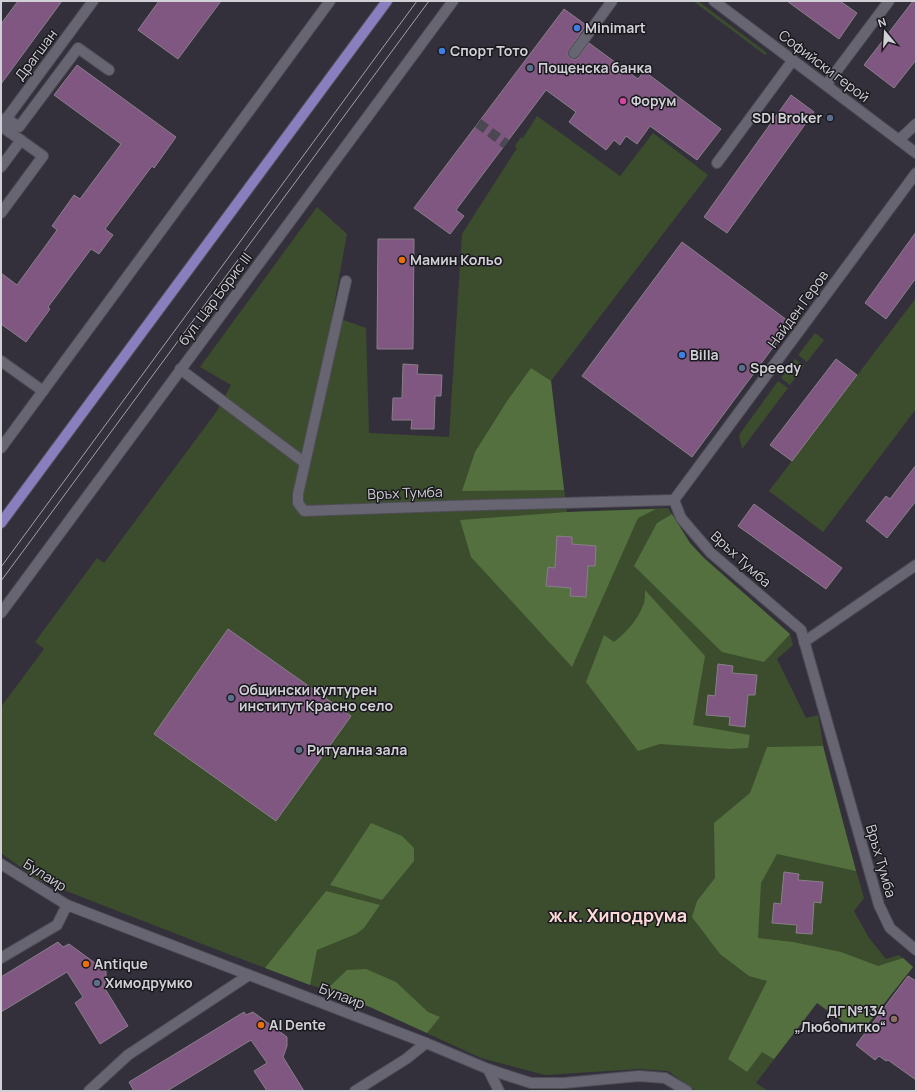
<svg xmlns="http://www.w3.org/2000/svg" width="917" height="1092" font-family="Manrope,sans-serif">
<rect width="100%" height="100%" fill="#33303b"/>
<g fill="#3b4d2d">
<polygon points="693,1 698,1 767,53 765,55"/>
<polygon points="537,116 620,176 653,133 708,175 551,381 567,512 668,508 690,543 704,558 790,634 793,645 777,659 806,718 818,715 828,772 864,898 854,911 869,938 886,959 899,955 913,967 860,1034 817,1003 756,1083 768,1091 696,1091 668,1071 639,1069 545,1075 481,1058 370,1007 228,954 38,880 1,853 1,707 44,649 35,642 97,558 104,563 217,411 231,385 200,367 317,207 347,234 332,316 366,328 369,433 449,437 462,234 517,148 515,146 521,137 523,138"/>
<polygon points="916,298 916,409 823,532 769,491"/>
<polygon points="815,333 824,340 807,362 798,355"/>
<polygon points="795,359 804,366 790,385 781,378"/>
<polygon points="778,381 788,388 742,449 739,435"/>
</g>
<g fill="#54703e">
<polygon points="531,368 551,381 564,490 462,491 475,452 507,401"/>
<polygon points="656,509 638,518 572,667 471,557 460,520 567,512"/>
<polygon points="672,514 690,543 704,558 790,634 764,662 722,652 634,566 657,523"/>
<path d="M645,590L705,656L693,725L750,735L748,748L730,749L660,744L638,751L586,682L604,635L614,642C627,632 639,618 644,603C645,599 645,594 645,590Z"/>
<polygon points="823,746 856,871 777,854 761,883 758,938 793,942 841,952 878,966 903,958 913,967 860,1034 817,1003 774,1059 762,1052 747,1072 728,1059 767,981 749,976 720,954 692,917 697,901 715,878 714,823 750,793 767,747"/>
<polygon points="371,823 402,836 414,848 414,861 382,900 330,885"/>
<polygon points="326,891 380,905 364,928 356,934 317,950 310,985 265,968"/>
<polygon points="366,969 396,982 428,1012 440,1017 427,1033 370,1007 326,990 347,970"/>
</g>
<g fill="#7f5780" stroke="#897f8a">
<polygon points="18,1 62,1 1,84 1,24"/>
<polygon points="159,1 221,1 178,59 138,30"/>
<polygon points="787,1 840,1 857,13 839,39"/>
<polygon points="913,1 916,1 916,60 894,88 864,65"/>
<polygon points="564,9 586,25 569,50 568,55 570,58 573,59 577,59 589,43 638,79 644,71 721,129 697,160 650,126 637,144 626,136 620,145 614,140 606,150 569,122 576,112 546,90 456,210 464,216 450,234 414,208"/>
<polygon points="77,65 176,137 154,168 152,166 105,229 113,235 99,254 91,249 48,307 50,309 26,342 1,324 1,273 17,285 57,230 52,226 74,195 80,199 121,144 54,95"/>
<polygon points="791,95 814,112 727,233 704,217"/>
<polygon points="916,232 916,278 886,319 865,303"/>
<polygon points="378,239 414,239 413,349 377,349"/>
<polygon points="682,242 791,323 692,457 582,376"/>
<polygon points="836,359 857,375 792,461 770,445"/>
<polygon points="403,364 418,365 417,374 442,375 441,396 435,396 434,429 411,429 412,420 392,420 393,398 402,398"/>
<polygon points="916,465 916,501 887,538 866,521 886,496 890,499"/>
<polygon points="754,504 842,568 826,589 738,526"/>
<polygon points="557,536 572,537 572,544 596,546 595,566 588,566 586,597 570,596 571,588 546,586 548,567 555,568"/>
<polygon points="228,629 351,716 276,821 154,734"/>
<polygon points="718,664 733,666 732,673 757,675 755,695 748,695 745,727 729,725 730,717 706,715 708,695 715,696"/>
<polygon points="784,872 799,874 798,880 823,882 821,903 814,902 812,934 796,933 797,925 772,923 774,903 781,904"/>
<polygon points="58,942 63,947 69,944 106,971 106,979 104,987 128,1026 100,1044 75,1003 83,997 67,972 1,1012 1,977"/>
<polygon points="908,976 916,981 916,1080 888,1060 886,1061 879,1056 875,1060 856,1045"/>
<polygon points="244,1012 246,1015 253,1012 287,1037 287,1046 283,1057 304,1091 267,1091 254,1071 267,1063 251,1040 167,1091 134,1091 129,1082"/>
</g>
<g fill="none" stroke-linecap="round" stroke-linejoin="round">
<polyline stroke="#4b4852" stroke-width="10" stroke-dasharray="10 5" stroke-linecap="butt" points="478,123 506,144"/>
<g stroke="#4e4c55" stroke-width="12">
<g id="minor">
<polyline points="714,1 916,153"/>
<polyline points="574,53 612,1"/>
<polyline points="826,85 889,1"/>
<polyline points="6,118 19,127 78,48 109,70"/>
<polyline points="1,126 93,1"/>
<polyline points="1,126 43,156 1,213"/>
<polyline points="899,140 916,124"/>
<polyline points="717,163 793,60"/>
<polyline points="1,167 21,140"/>
<polyline points="346,281 298,494 298,503 304,511 448,506 674,500"/>
<polyline points="1,361 43,391"/>
<polyline points="180,369 305,463"/>
<polyline points="1,448 330,1"/>
<polyline points="674,500 681,518 711,553 801,630 879,905 890,928 916,950"/>
<polyline points="674,500 916,173"/>
<polyline points="1,613 453,1"/>
<polyline points="804,642 916,565"/>
<polyline points="1,864 67,905 426,1043 488,1069 512,1077 531,1083 564,1083 639,1076 665,1078 687,1091"/>
<polyline points="1,958 57,925 67,905"/>
<polyline points="488,1069 499,1091"/>
<polyline points="89,1091 128,1055 249,975"/>
<polyline points="355,1091 406,1059 426,1043"/>
</g>
</g>
<g stroke="#4e4c55" stroke-width="12">
<polyline id="major" points="1,523 387,1"/>
</g>
<use href="#minor" stroke="#686572" stroke-width="10"/>
<use href="#major" stroke="#8a7fbe" stroke-width="10"/>
<g stroke="#a2a0a8" stroke-width="1">
<polyline points="1,567 417,1"/>
<polyline points="1,581 429,1"/>
</g>
</g>
<g fill="#3f7fe0" stroke="#1a191e" stroke-width="1.5">
<circle cx="577" cy="28" r="4"/>
<circle cx="442" cy="51" r="4"/>
<circle cx="682" cy="355" r="4"/>
</g>
<g fill="#5c6f8a" stroke="#1a191e" stroke-width="1.5">
<circle cx="530" cy="68" r="4"/>
<circle cx="830" cy="118" r="4"/>
<circle cx="742" cy="368" r="4"/>
<circle cx="231" cy="698" r="4"/>
<circle cx="299" cy="750" r="4"/>
<circle cx="97" cy="983" r="4"/>
</g>
<circle fill="#d1479c" stroke="#1a191e" stroke-width="1.5" cx="623" cy="101" r="4"/>
<g fill="#e8710a" stroke="#1a191e" stroke-width="1.5">
<circle cx="402" cy="260" r="4"/>
<circle cx="86" cy="964" r="4"/>
<circle cx="261" cy="1025" r="4"/>
</g>
<circle fill="#8d6e63" stroke="#1a191e" stroke-width="1.5" cx="894" cy="1019" r="4"/>
<g text-anchor="middle" stroke-width="3" stroke-linejoin="round" paint-order="stroke">
<g font-size="14" font-weight="bold" fill="#d2d0d7" stroke="#1a191e" text-anchor="start">
<text x="585" y="33">Minimart</text>
<text x="450" y="56">Спорт Тото</text>
<text x="538" y="73">Пощенска банка</text>
<text x="631" y="106">Форум</text>
<text x="822" y="123" text-anchor="end">SDI Broker</text>
<text x="410" y="265">Мамин Кольо</text>
<text x="690" y="360">Billa</text>
<text x="750" y="373">Speedy</text>
<text x="239" y="695">Общински културен<tspan x="239" dy="16">институт Красно село</tspan></text>
<text x="307" y="755">Ритуална зала</text>
<text x="94" y="969">Antique</text>
<text x="105" y="988">Химодрумко</text>
<text x="886" y="1016" text-anchor="end">ДГ №134<tspan x="886" dy="16">„Любопитко“</tspan></text>
<text x="269" y="1030">Al Dente</text>
</g>
<g font-size="14" fill="#d2d0d7" stroke="#1a191e">
<text transform="translate(36 55) rotate(-53)" y="5">Драгшан</text>
<text transform="translate(824 66) rotate(37)" y="5">Софийски герой</text>
<text transform="translate(215 299) rotate(-53)" y="5">бул. Цар Борис III</text>
<text transform="translate(798 309) rotate(-54)" y="5">Найден Геров</text>
<text transform="translate(405 493) rotate(-2)" y="5">Връх Тумба</text>
<text transform="translate(741 559) rotate(42)" y="5">Връх Тумба</text>
<text transform="translate(881 861) rotate(74)" y="5">Връх Тумба</text>
<text transform="translate(45 875) rotate(32)" y="5">Булаир</text>
<text transform="translate(342 996) rotate(21)" y="5">Булаир</text>
</g>
<g font-size="18" font-weight="bold" fill="#fedad7" stroke="#1a191e">
<text x="618" y="922">ж.к. Хиподрума</text>
</g>
</g>
<rect width="917" height="1092" fill="none" stroke="#d2d0d7" stroke-width="4"/>
<g transform="translate(885 32) rotate(342)" stroke="#1a191e" stroke-width="3" paint-order="stroke">
<path d="M0-3L7 15L0 10L-7 15Z" fill="#d2d0d7"/>
<text y="-6" font-size="11" font-weight="bold" text-anchor="middle" fill="#d2d0d7">N</text>
</g>
</svg>
